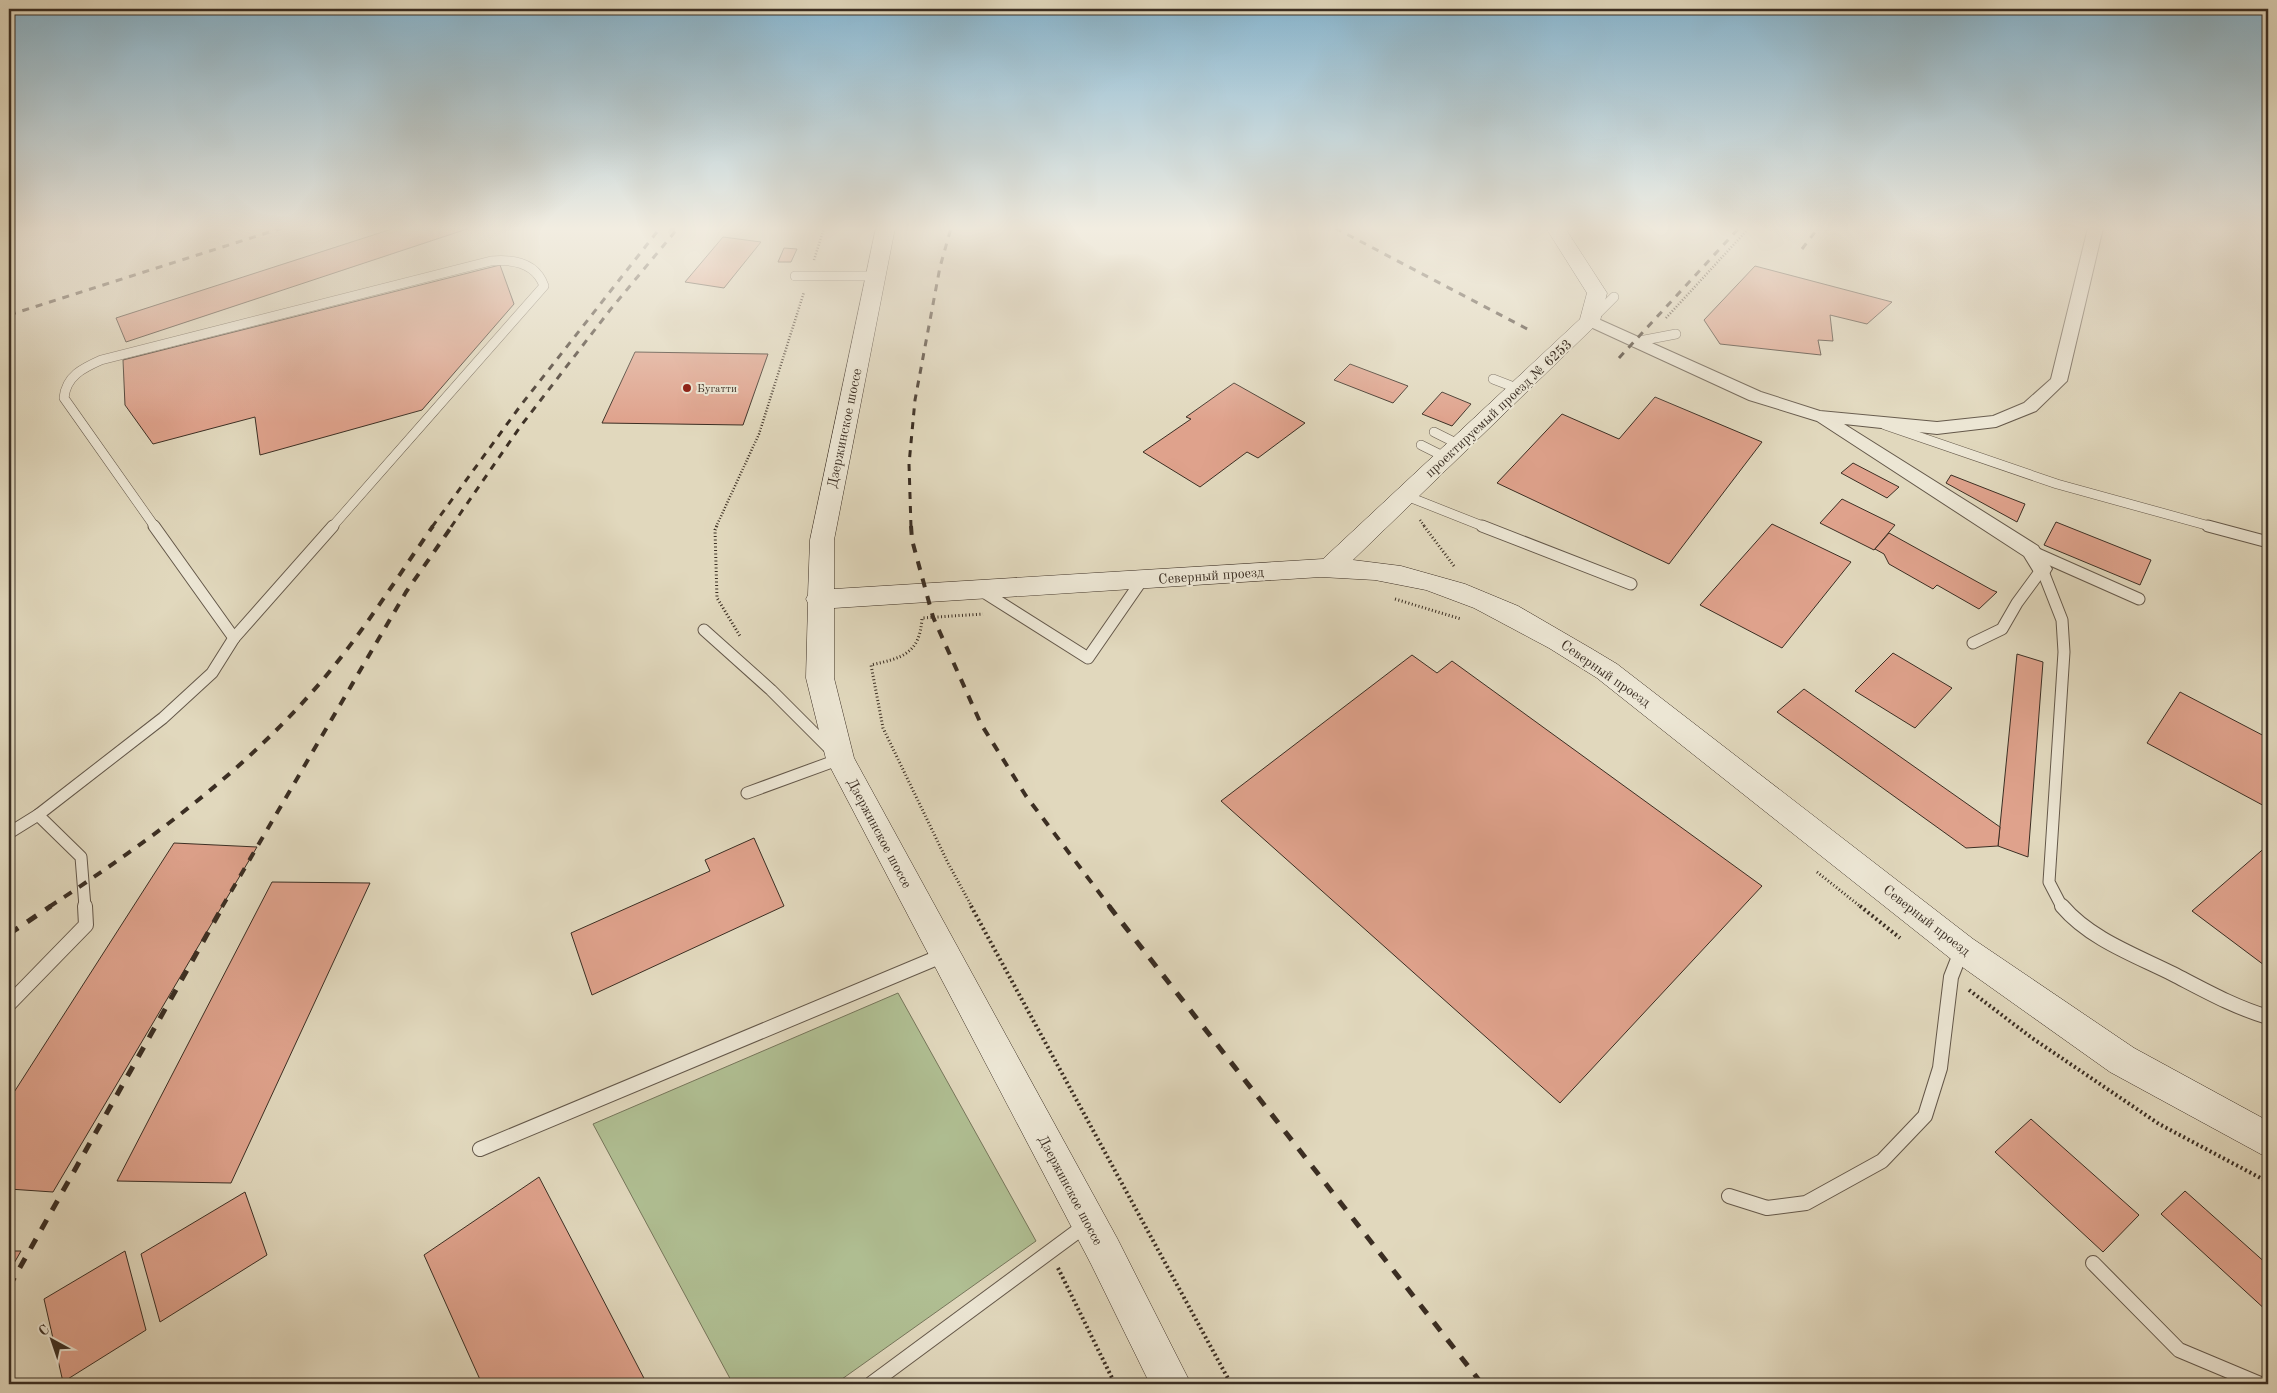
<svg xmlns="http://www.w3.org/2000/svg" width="2277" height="1393" font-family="'Old Standard TT',serif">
<rect width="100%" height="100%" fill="#e1d8bd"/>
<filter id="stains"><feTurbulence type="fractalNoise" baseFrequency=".004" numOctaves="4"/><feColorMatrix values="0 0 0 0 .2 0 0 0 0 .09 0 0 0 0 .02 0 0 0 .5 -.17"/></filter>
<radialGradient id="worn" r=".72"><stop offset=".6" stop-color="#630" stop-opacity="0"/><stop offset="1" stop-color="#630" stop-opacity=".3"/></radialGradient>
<polygon fill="#b0bf93" stroke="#76765b" points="898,993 1036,1241 835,1384 733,1384 593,1124"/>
<g fill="#dfa28c" stroke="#3b2e23">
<polygon points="395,228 470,228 126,342 116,318"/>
<polygon points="723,237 761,242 724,288 685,282"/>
<polygon points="784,248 797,249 791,262 778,262"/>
<polygon points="500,265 514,304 422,410 260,455 255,417 153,444 125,405 123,360"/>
<polygon points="1755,266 1892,302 1867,324 1830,315 1833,341 1818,340 1821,355 1720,344 1704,320"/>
<polygon points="635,352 768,354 743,425 602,423"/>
<polygon points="1350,364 1408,386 1393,403 1334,380"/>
<polygon points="1234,383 1305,423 1258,458 1247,452 1200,487 1143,452 1191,419 1186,417"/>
<polygon points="1442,392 1471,404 1452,426 1422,414"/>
<polygon points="1655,397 1762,442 1669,564 1497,483 1562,414 1619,439"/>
<polygon points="1853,463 1899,487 1887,498 1841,473"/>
<polygon points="1951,475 2025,504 2017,522 1946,483"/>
<polygon points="1842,499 1895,525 1874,550 1820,523"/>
<polygon points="2056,522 2151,560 2140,585 2044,545"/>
<polygon points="1772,524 1851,562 1782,648 1700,605"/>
<polygon points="1889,533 1992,590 1997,592 1979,609 1937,585 1933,589 1889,564 1884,554 1875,549"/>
<polygon points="1893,653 1952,688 1915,728 1855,691"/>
<polygon points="2017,654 2043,662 2028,857 1998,846"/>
<polygon points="1412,655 1437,673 1452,661 1762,886 1560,1103 1221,801"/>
<polygon points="1804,689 2000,827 1998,846 1966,848 1777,712"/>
<polygon points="2180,692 2268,738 2268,808 2147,743"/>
<polygon points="754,838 784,906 592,995 571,933 710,871 705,860"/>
<polygon points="174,843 257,847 53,1192 9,1189 9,1100"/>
<polygon points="2268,845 2268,968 2192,911"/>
<polygon points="272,882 370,883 231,1183 117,1181"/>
<polygon points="2031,1119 2139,1215 2103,1252 1995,1152"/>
<polygon points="539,1177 647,1384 482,1384 424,1255"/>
<polygon points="2185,1191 2268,1265 2268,1312 2161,1214"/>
<polygon points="245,1192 267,1255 160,1322 141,1254"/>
<polygon points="9,1251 21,1251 9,1272"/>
<polygon points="125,1251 146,1330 63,1382 44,1299"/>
</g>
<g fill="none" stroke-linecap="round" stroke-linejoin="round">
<g stroke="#64584a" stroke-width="10">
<g id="lane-far2">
<polyline points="795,276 876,276"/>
<polyline points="1593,318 1614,297"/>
<polyline points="1634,342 1676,334"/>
<polyline points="1493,379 1519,389"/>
<polyline points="1885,425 2057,484 2213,527"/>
<polyline points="1434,432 1458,444"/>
<polyline points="1421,445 1445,457"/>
<polyline points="1404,495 1485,527"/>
<path d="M155,527L64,398C66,376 83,368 101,360L491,261C513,259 536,263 544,286L332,527"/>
</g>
</g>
<g stroke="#64584a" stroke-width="13">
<g id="lane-far1">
<polyline points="154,526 234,638"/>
<polyline points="1482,526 1631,584"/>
<polyline points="2208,526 2268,542"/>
<polyline points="2033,552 2139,599"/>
<polyline points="2042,569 2062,620 2064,652 2049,882 2062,907"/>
<polyline points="982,591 1088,658 1142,580"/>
<polyline points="704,630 771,690 840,759 747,793"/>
<polyline points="234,638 333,526"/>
<polyline points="1973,643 2002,629 2017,603 2042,569"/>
<polyline points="38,815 163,718 212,673 234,638"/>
<polyline points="9,833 38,815 81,857 85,907"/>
</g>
</g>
<g stroke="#64584a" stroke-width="16">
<g id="lane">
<path d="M2062,906C2090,939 2135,955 2173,974C2204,990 2234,1007 2268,1017"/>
<polyline points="9,1004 86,925 85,906"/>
<polyline points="480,1149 944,955"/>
<polyline points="1729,1196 1767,1208 1806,1203 1882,1161 1925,1116 1940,1068 1951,977 1962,949"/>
<polyline points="2093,1263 2179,1350 2260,1384"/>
<polyline points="871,1384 1086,1225"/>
</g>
</g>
<g stroke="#64584a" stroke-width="2">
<polygon id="street" points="2088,228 2103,228 2067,381 2036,411 1996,427 1937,434 1844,424 2038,546 2052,569 2049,574 2042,576 2035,574 2024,556 1817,421 1749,400 1584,324 1582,321 1584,318 1596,318 1761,392 1820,411 1937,422 1993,416 2024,403 2051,379"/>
</g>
<g stroke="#3b2e23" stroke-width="1">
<polygon id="secondary" points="876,228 895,228 834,540 834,589 1323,559 1580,319 1587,293 1546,228 1565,228 1607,293 1600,321 1353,560 1401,566 1465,584 1518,606 1592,649 1617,664 1973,939 2134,1048 2268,1121 2268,1158 2110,1072 1951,959 1597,678 1549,648 1474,608 1426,590 1375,580 1321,577 834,608 834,678 854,758 1117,1238 1191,1384 1150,1384 1091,1264 826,759 806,678 808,603 806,599 808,595 810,540"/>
</g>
<g stroke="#3b2e23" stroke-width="2.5" stroke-dasharray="1 2" stroke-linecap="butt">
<polyline points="814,260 824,228"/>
<polyline points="1666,318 1749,228"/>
<polyline points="1420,520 1425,527"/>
<polyline points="716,527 759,434 804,292"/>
</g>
<g stroke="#3b2e23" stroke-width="3" stroke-dasharray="1 2.5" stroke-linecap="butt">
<polyline points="717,526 715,530 717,598 740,636"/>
<polyline points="1424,526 1454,566"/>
<polyline points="1395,599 1461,619"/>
<polyline points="1817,872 1861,907"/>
<path d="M972,907L948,863L883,728L871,665C902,658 920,654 922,618L983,614"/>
</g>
<g stroke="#3b2e23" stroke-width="4" stroke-dasharray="2 3" stroke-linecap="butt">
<polyline points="971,906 1231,1384"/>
<polyline points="1860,906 1900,938"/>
<polyline points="1969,990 2032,1038 2159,1124 2268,1182"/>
<polyline points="1058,1268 1115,1384"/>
</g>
<use href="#lane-far2" stroke="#ece6d4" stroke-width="9"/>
<use href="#lane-far1" stroke="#ece6d4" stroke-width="11"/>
<use href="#lane" stroke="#ece6d4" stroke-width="14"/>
<use href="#street" fill="#ece6d4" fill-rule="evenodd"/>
<use href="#secondary" fill="#ece6d4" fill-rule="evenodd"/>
<g stroke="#3b2e23" stroke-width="3" stroke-dasharray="7 7" stroke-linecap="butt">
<polyline points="1335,228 1531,331"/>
<polyline points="1802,249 1818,228"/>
<polyline points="9,315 282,228"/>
<polyline points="1619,358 1739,228"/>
<polyline points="432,527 521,405 660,228"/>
<polyline points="451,527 520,427 610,310 678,228"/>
<polyline points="911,527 909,464 915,400 940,267 951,228"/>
</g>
<g stroke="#3b2e23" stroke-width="4" stroke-dasharray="9 9" stroke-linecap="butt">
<polyline points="911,526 912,540 933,617 981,724 1026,796 1110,907"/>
<path d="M49,907C148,842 243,773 320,683C362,634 396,579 433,526"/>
<polyline points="222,907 406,592 452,526"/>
</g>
<g stroke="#3b2e23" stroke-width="5" stroke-dasharray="11 11" stroke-linecap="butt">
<polyline points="1109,906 1482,1384"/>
<polyline points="9,934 51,906"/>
<polyline points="9,1287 223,906"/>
</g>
</g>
<linearGradient id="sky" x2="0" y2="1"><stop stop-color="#87b6d0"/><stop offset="0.54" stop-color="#f2ede1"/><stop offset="1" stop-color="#f2ede1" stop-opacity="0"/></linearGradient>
<rect width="2277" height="423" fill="url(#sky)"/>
<circle fill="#8f2418" stroke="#ece6d4" stroke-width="2" cx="687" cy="388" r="5"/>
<g text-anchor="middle" stroke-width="4" stroke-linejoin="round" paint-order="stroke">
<g font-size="11" fill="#3b2e23" stroke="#ece6d4" text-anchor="start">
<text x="697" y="392">Бугатти</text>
</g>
<g font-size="14" fill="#3b2e23" stroke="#ece6d4">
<text transform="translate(1498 408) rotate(-43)" y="5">проектируемый проезд № 6253</text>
<text transform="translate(844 428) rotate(-78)" y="5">Дзержинское шоссе</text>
<text transform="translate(1211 575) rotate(-4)" y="5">Северный проезд</text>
<text transform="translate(1606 673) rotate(35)" y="5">Северный проезд</text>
<text transform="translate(880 833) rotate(62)" y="5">Дзержинское шоссе</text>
<text transform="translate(1927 920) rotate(38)" y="5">Северный проезд</text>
<text transform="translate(1071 1190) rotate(62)" y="5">Дзержинское шоссе</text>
</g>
</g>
<rect width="2277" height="1393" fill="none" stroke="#e1d8bd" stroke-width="30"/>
<rect x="10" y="10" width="2257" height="1373" fill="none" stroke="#3b2e23" stroke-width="2.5"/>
<rect x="15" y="15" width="2247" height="1363" fill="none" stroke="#3b2e23"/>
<g transform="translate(52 1340) rotate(320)" stroke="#ece6d4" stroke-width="4" paint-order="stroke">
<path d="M0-4L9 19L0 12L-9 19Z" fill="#3b2e23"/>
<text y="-8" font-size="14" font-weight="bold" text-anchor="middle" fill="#3b2e23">С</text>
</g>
<rect width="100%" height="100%" filter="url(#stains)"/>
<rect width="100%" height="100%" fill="url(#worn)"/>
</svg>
